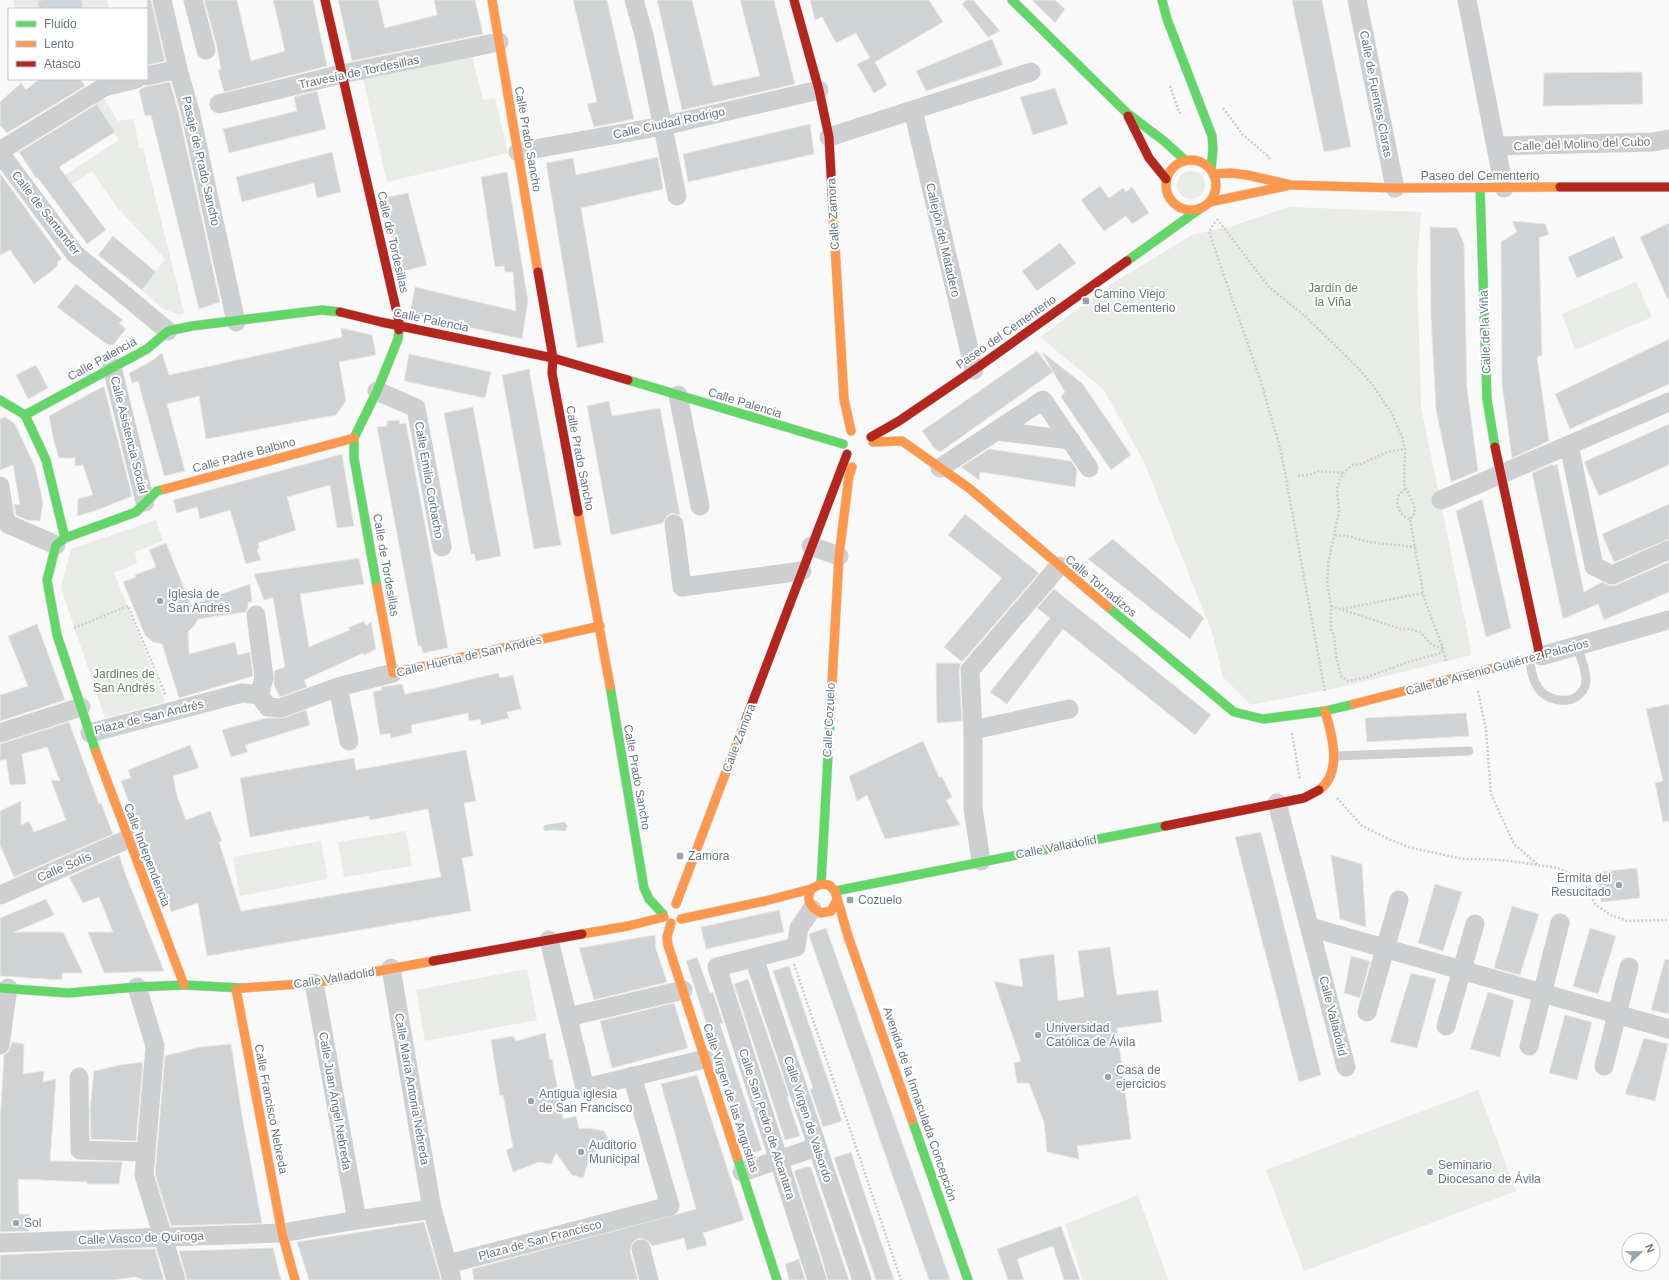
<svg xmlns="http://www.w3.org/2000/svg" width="1669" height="1280" font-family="Arial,sans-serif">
<rect width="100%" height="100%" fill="#f9f9f9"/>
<g fill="#e8ebe6">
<polygon points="13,0 107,0 109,9 15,9"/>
<polygon points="470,48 483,100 495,98 508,153 387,182 362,74"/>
<polygon points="104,98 118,121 134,119 139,148 143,148 184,313 179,315 162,308 142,290 165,259 116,206 92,171 52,198 45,188 119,140 94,101"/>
<circle cx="1191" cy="185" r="14"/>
<polygon points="1289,207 1421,212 1417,265 1421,407 1472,655 1337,688 1251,705 1223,677 1213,635 1144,462 1104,390 1040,337 1116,281 1192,235 1238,224"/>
<polygon points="1636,282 1652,317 1575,350 1562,314"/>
<polygon points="156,520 163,541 135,552 137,563 114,573 165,702 105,718 61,588 71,549"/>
<polygon points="406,831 412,866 344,877 338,842"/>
<polygon points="321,841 328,879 240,896 233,857"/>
<polygon points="527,969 537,1020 425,1041 416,990"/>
<polygon points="1478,1090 1516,1191 1304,1271 1266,1170"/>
<polygon points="1138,1195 1168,1280 1083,1280 1065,1224"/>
</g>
<g fill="#ced6d9">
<polygon points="44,0 81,0 83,9 39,9 38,1"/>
<polygon points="1614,236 1623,258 1577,278 1568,257"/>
<polygon points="564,822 568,826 565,831 553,830 545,831 543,829 545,825"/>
</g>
<g fill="#d0d2d3" stroke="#e8e8e8">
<polygon points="147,0 151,0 165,61 147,65"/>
<polygon points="204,0 237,0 251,61 285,51 273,0 313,0 327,66 224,92 218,70 221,69 217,47"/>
<polygon points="338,0 378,0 385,28 437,15 434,0 475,0 483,34 352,61"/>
<polygon points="573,0 607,0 634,119 594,127 587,104 597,102"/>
<polygon points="657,0 692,0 713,86 760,76 740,0 774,0 795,84 682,110"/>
<polygon points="810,0 929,0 943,22 875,62 887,85 874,93 857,64 870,58 856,33 836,43 822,17 815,20"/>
<polygon points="966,0 973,0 1000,31 988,37 962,4"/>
<polygon points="1032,0 1055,0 1065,9 1055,23"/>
<polygon points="1292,0 1322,0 1351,147 1324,152"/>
<polygon points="992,39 1003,65 926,91 916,71"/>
<polygon points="1642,72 1643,104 1543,106 1544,73"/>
<polygon points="39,79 80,79 85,86 7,133 0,125 0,102 21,83 26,90"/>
<polygon points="170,82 179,114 220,302 199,309 151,115 145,116 139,90 144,87"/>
<polygon points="1055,88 1068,124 1033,135 1020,97"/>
<polygon points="317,91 326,129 229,153 223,129 297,111 294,97"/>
<polygon points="97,104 115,132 59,167 106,230 87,244 38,178 36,178 19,152"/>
<polygon points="810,124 814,154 688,182 683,154"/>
<polygon points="332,152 341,192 317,198 314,183 242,202 236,177"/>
<polygon points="658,157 663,189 581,208 604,342 577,348 546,163 573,158 576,175"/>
<polygon points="507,172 528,301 522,339 410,314 415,287 516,311 513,272 505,272 504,266 495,267 481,177"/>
<polygon points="0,173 62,259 57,262 58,266 34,284 10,250 0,255"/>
<polygon points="1100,186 1109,198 1123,188 1126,192 1132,187 1149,213 1132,224 1126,216 1104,231 1081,200"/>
<polygon points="408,193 427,265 401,272 383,198"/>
<polygon points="1512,221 1545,224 1549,234 1539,238 1542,355 1537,357 1549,441 1512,458 1502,384 1501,242 1517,232"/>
<polygon points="1669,223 1669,302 1640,237"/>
<polygon points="1430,227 1457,228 1464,244 1467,388 1478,471 1451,482 1436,409 1431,317"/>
<polygon points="113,236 156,272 142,290 98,255"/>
<polygon points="1060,243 1076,263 1037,291 1022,271"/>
<polygon points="76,284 123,320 119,323 126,329 113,345 108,345 57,307"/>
<polygon points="341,328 372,335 376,355 339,362 346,401 336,415 206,439 199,396 167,404 185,471 165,476 164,475 138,381 132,383 129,373 153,360 162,353 169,375 342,337"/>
<polygon points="1669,339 1669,384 1570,429 1555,394"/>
<polygon points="1037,351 1053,372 1042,352 1082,383 1131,455 1111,470 1061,397 1065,392 1053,372 940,452 935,449 922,431"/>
<polygon points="409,354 491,372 485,398 404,381"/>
<polygon points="36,365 48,388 28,399 16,375"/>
<polygon points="529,369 561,545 534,549 502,375"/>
<polygon points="104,386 132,496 100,509 77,516 78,499 93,495 83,465 75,466 75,458 59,458 54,442 49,416"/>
<polygon points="609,401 612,416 660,408 680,515 672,513 667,516 663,523 611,535 587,406"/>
<polygon points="473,407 501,556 476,561 474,554 471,554 444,413"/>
<polygon points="5,417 15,424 35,467 43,502 40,521 27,520 16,515 14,504 20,505 13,465 0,470 0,419"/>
<polygon points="399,420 400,424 406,423 448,648 423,653 421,646 418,646 377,427 387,426 387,421"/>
<polygon points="1669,424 1669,465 1599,496 1584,462"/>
<polygon points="989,449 1071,461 1077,470 1075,487 980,472 979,480 961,467"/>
<polygon points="342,454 354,526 337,528 330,485 287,497 296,530 258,543 259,548 257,550 261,560 246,564 230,510 200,519 197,507 177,513 173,500"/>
<polygon points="1553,464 1553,466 1557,464 1584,592 1602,582 1611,586 1616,585 1669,562 1669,592 1604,620 1598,604 1563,619 1532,473"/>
<polygon points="1482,499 1511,628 1486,637 1456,511"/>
<polygon points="1669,504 1669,539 1614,562 1602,534"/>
<polygon points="965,514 1039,573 962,662 944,647 1002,578 948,535"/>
<polygon points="1113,539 1204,618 1190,639 1088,559"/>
<polygon points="166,543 191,605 250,584 252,602 248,602 248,607 246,612 198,619 194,626 188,632 189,654 235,642 238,655 250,652 253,676 179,698 162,644 153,642 145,635 123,582 136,577 135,575 156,567 149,550"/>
<polygon points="359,558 364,584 300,594 309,647 350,630 348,628 364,621 366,626 371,622 376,649 364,655 363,653 304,680 307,687 280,697 274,685 274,671 285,667 273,598 264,600 254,574"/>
<polygon points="1054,589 1211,715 1195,735 1063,629 1007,704 990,692 1050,618 1037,608"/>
<polygon points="37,624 65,700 0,721 0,695 28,686 8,636"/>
<polygon points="936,663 961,663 959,671 962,721 937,723"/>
<polygon points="498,673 500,678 513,675 521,709 507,712 509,718 481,725 480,719 469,721 468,713 411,725 412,733 391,738 390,733 380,735 373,692 382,690 381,687 402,684 405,694 431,689"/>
<polygon points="1669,704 1669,821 1663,822 1655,783 1663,781 1646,709"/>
<polygon points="306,710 310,725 245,745 248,752 231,757 222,730 266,718 284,718"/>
<polygon points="1466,713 1469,736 1367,742 1365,718"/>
<polygon points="69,722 99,804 101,803 113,834 14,877 0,845 0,811 21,801 21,825 29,821 34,832 66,820 51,780 60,781 47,747 22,754 26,784 10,785 6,759 0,761 0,744"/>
<polygon points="923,741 939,777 942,777 952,797 946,800 960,825 885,839 867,795 857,801 849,776"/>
<polygon points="190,745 199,768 173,776 177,796 186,820 210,811 222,841 219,842 241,911 441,877 428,809 370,820 369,816 250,837 240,778 354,758 356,770 466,750 476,801 464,803 473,856 462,858 471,911 207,956 198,903 171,912 156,865 152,865 121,781 131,778 128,770"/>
<polygon points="1261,832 1321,1075 1299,1082 1235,837"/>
<polygon points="119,855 126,876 164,971 104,973 88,932 113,932 99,897 83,903 69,877"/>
<polygon points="1331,855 1362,864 1366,927 1340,919"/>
<polygon points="1637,868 1640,898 1601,902 1597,872"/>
<polygon points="1435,884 1462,892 1443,951 1418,943"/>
<polygon points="46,899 54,915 14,932 63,932 83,973 62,973 62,980 0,976 0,918"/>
<polygon points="1512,906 1539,914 1520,975 1494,968"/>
<polygon points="779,910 784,932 706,949 701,927"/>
<polygon points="826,928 923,1201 950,1280 929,1280 917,1246 809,935 809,934"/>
<polygon points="1590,928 1616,936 1598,994 1573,986"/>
<polygon points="655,935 656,949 667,982 594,1000 579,948"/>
<polygon points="1110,947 1117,995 1158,990 1162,1022 1117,1028 1131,1139 1077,1146 1079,1159 1047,1152 1044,1122 1029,1083 1017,1083 1014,1063 1021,1061 994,981 1023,987 1019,959 1054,954 1058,1001 1084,997 1078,951"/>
<polygon points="1351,956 1370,961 1360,998 1344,993"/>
<polygon points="697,957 710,993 713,992 723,1023 720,1024 762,1150 749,1154 686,961"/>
<polygon points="1665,959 1669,960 1669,1014 1651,1010"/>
<polygon points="789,966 842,1121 823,1127 810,1089 813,1088 773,971"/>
<polygon points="1411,973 1436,979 1417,1048 1390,1042"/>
<polygon points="748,979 789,1096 787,1097 800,1136 785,1140 734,984"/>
<polygon points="1488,992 1514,1000 1500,1057 1470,1049"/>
<polygon points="674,1003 688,1048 612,1068 600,1021"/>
<polygon points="1565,1015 1592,1022 1577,1080 1549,1073"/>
<polygon points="545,1033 550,1060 552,1059 563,1119 576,1116 579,1129 588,1128 604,1131 609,1140 590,1156 583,1178 572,1175 556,1153 551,1164 539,1162 513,1172 506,1150 513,1147 503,1095 500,1096 491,1040 513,1036 516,1041"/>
<polygon points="1644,1038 1668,1044 1655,1101 1625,1094"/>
<polygon points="12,1042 24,1044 23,1074 44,1071 43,1082 56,1079 50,1161 122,1162 119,1184 87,1184 87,1182 18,1179 19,1214 29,1214 29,1231 0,1232 0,1122 4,1055 9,1051"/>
<polygon points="231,1044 242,1116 262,1223 171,1226 155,1174 165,1056 200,1047"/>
<polygon points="143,1062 136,1141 91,1139 90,1109 94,1071 120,1065"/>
<polygon points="697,1075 744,1220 703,1233 707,1245 687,1250 684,1238 652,1246 649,1242 644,1239 639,1238 634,1241 631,1246 630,1251 638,1280 474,1280 472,1269 696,1209 661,1084"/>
<polygon points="851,1152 864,1192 894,1280 876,1280 834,1158"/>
<polygon points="805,1167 811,1167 849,1280 828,1280 820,1252 794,1171"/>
<polygon points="424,1222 441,1280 309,1280 297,1242"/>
<polygon points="1061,1226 1080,1280 1064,1280 1053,1246 1017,1259 1024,1280 1008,1280 997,1249"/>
<polygon points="273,1248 281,1280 187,1280 179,1251"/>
<polygon points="131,1249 155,1249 164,1280 143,1280 136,1277 111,1280 0,1280 0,1255"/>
<polygon points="799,1259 805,1280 789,1280 785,1264"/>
</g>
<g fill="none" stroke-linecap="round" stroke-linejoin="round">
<g stroke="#d5d6d7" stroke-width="10">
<g id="fast">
<polyline points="1012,0 1127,113 1164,141 1185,160"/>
<polyline points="1162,0 1167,19 1212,136 1213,149 1211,170"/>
<polyline points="1480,188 1487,399 1495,447"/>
<polyline points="1127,261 1201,208"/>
<polyline points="628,380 843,444"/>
<polyline points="0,400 25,415"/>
<polyline points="25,415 147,349 168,331 192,326 322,310 340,312"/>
<polyline points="25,415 46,460 65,538"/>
<polyline points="377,587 354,458 354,438 377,391 398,339 399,330"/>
<polyline points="1108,607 1234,712 1263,719 1325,711 1354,704"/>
<polyline points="610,686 644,888 649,899 663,914"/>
<polyline points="96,752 57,635 47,580 56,545 65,538 136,512 157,491 165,489"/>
<polyline points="821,884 830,719"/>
<polyline points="835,891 1165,826"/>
<polyline points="0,988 68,993 137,987 184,985 243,988"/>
<polyline points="912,1120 968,1280"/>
<polyline points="737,1157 777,1280"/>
</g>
</g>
<g stroke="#d5d6d7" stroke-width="10">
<g id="slow">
<polyline points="492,0 538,272"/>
<circle cx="1191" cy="185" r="25"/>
<polyline points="1213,174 1230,173 1247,175 1291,185 1395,188 1560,187"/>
<polyline points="1210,202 1286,186"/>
<polyline points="833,212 844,399 851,431"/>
<polyline points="873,442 902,441 969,488 1108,607"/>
<polyline points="165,489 354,438"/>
<polyline points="578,512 610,686"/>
<polyline points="377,587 393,673 600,626"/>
<polyline points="1354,704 1540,656"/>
<polyline points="830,719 839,556 849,476 852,467"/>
<polyline points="96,752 184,985"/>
<path d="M1319,790C1343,773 1332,734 1325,711"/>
<path d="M837,900L831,911L821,913C810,907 806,901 811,889L821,884L829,885L835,891L848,936L912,1120"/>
<polyline points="676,904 746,719"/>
<polyline points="681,919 765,901 811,889"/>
<polyline points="671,923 667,937 668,945 737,1157"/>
<polyline points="582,934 628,926 664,917"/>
<polyline points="243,988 314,983 433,961"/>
<polyline points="236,989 282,1233 295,1280"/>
</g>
</g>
<g stroke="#d5d6d7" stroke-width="10">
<g id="jam">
<polyline points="325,0 400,326 399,330"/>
<polyline points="794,0 819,90 829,137 833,212"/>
<polyline points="1128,116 1149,158 1166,179"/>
<polyline points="1560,187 1669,187"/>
<polyline points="538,272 553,358 552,373 578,512"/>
<polyline points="340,312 381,322 553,358 628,380"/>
<polyline points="871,437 899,421 974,370 1127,261"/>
<polyline points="1495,447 1540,656"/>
<polyline points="746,719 847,454"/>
<polyline points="1165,826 1304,798 1319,790"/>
<polyline points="433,961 582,934"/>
</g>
</g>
<g stroke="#cbcccd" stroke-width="2.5" stroke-dasharray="2 2" stroke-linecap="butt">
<polyline points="1170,86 1179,112 1182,114"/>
<polyline points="1223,108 1243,135 1269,157 1269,160"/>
<polyline points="1217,219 1269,287 1307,318 1360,370 1374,387 1392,414 1402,437 1405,449 1404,484 1414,505 1415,513 1410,519 1424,598 1443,648 1446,661"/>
<polyline points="1215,222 1209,232 1261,382 1281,451 1325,692"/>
<polyline points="1298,476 1309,475 1319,471 1343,473"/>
<path d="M1405,489L1398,496C1396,507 1400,516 1410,519"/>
<polyline points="1335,535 1347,536 1369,542 1415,547"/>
<polyline points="1331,606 1401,629 1410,629 1420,632 1432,645 1443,648 1441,653 1408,662 1367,677 1348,681 1341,676 1336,656 1334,636 1331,629 1331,606 1327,581 1329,559 1339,512 1337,489 1340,479 1343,473 1353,465 1361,464 1387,452 1405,449"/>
<polyline points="1342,609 1423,593"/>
<polyline points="74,628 128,606 166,696"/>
<polyline points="1478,691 1486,730 1491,794 1514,844 1538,865"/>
<polyline points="1292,733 1300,780"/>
<polyline points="1337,798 1361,825 1386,838 1408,847 1463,859 1484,859 1510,861 1558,868 1571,874 1582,883 1596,905 1611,915 1627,921 1669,920"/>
<polyline points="794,964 901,1280"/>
</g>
<g stroke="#cecfd0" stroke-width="9">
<path d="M1529,659C1531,667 1532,679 1537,686C1546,703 1577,707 1585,686C1589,674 1580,658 1577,646"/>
<polyline points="1334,756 1469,751"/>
</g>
<g stroke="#cecfd0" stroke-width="19">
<polyline points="162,0 178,69 190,111 236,322"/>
<polyline points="193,0 206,50"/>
<polyline points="634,0 644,35 677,196"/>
<polyline points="1357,0 1395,188"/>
<polyline points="1467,0 1504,188"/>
<polyline points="147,76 178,69"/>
<polyline points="219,104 342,74 499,42"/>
<polyline points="913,110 974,370"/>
<polyline points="829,137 1031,72"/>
<polyline points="1496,146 1653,142 1669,139"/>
<polyline points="0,151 104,87 136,79"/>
<polyline points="518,152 663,126 819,90"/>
<polyline points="0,153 75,254 168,331"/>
<polyline points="112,367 145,502"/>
<polyline points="377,391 416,408 442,547"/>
<polyline points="678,395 700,506"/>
<polyline points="996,431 1071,440"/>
<polyline points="1569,445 1594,566 1612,575 1669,550"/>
<polyline points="940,468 1043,400 1089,468"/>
<polyline points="0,486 5,519"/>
<polyline points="1441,500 1669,402"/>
<polyline points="0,519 5,519 8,524 56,545"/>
<polyline points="674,524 682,587 802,571"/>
<polyline points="811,546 839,556"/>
<polyline points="256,615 264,678 259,695"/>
<polyline points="1541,656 1669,620"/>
<polyline points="338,687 349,741"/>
<polyline points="973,730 1069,709"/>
<polyline points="0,733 81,707"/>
<polyline points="90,733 242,693 259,695 268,707 281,708 338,687 393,673"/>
<polyline points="1277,803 1346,1067"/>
<polyline points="981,861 973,808 973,730 970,670 1059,566"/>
<polyline points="0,895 128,839"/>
<polyline points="812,909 799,928 796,947 717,967 817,1280"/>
<polyline points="1310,927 1669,1029"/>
<polyline points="549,940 585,1088 705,1059"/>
<polyline points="754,958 862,1280"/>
<polyline points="391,968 432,1209 452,1280"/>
<polyline points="314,983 357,1220"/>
<polyline points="137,987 155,1046 144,1175 176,1280"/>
<polyline points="1367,1012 1399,900"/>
<polyline points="568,1017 683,990"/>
<polyline points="1446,1026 1475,924"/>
<polyline points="0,1045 8,988"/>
<polyline points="1529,1046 1560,923"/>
<polyline points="1604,1066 1629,967"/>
<polyline points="79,1077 80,1150 145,1152"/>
<polyline points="742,1172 817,1147"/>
<polyline points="0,1243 282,1233 357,1220 432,1209"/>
<polyline points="641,1249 649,1280"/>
<polyline points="448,1264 670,1206 632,1076"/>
</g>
<use href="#fast" stroke="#63d668" stroke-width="9"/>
<use href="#slow" stroke="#ff974d" stroke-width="9"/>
<use href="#jam" stroke="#b3261e" stroke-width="9"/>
</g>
<g fill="#99a4ac" stroke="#fff" stroke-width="1.5">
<rect x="1082" y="297" width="8" height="8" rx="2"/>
<circle cx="160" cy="601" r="4"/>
<rect x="676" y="852" width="8" height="8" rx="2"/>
<circle cx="1619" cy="885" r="4"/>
<rect x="846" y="896" width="8" height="8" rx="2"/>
<circle cx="1038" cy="1035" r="4"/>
<circle cx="1108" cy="1077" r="4"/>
<circle cx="531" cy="1101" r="4"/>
<circle cx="581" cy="1152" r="4"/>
<circle cx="1430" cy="1172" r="4"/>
<circle cx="16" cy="1223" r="4"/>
</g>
<g text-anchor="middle" stroke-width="4" stroke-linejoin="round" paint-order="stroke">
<g font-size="12" fill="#657683" stroke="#fff">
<text transform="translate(359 72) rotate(-12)" y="4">Travesía de Tordesillas</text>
<text transform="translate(1376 94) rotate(79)" y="4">Calle de Fuentes Claras</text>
<text transform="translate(669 123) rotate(-12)" y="4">Calle Ciudad Rodrigo</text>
<text transform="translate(528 139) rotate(80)" y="4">Calle Prado Sancho</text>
<text transform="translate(1582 144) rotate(-2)" y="4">Calle del Molino del Cubo</text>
<text transform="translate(201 161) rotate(77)" y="4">Pasaje de Prado Sancho</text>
<text x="1480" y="180">Paseo del Cementerio</text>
<text transform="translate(46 213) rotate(52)" y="4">Calle de Santander</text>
<text transform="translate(833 214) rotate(-93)" y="4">Calle Zamora</text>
<text transform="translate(943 240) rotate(77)" y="4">Callejón del Matadero</text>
<text transform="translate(393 242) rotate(77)" y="4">Calle de Tordesillas</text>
<text transform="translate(431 320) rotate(12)" y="4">Calle Palencia</text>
<text transform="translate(1006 332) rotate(-35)" y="4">Paseo del Cementerio</text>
<text transform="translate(1485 332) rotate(-92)" y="4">Calle de la Viña</text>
<text transform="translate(102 359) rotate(-29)" y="4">Calle Palencia</text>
<text transform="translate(745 403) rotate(17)" y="4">Calle Palencia</text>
<text transform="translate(129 435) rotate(76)" y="4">Calle Asistencia Social</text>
<text transform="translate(244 455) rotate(-15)" y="4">Calle Padre Balbino</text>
<text transform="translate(580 458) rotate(79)" y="4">Calle Prado Sancho</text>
<text transform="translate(429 480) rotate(80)" y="4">Calle Emilio Corbacho</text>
<text transform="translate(386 565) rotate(80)" y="4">Calle de Tordesillas</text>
<text transform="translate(1101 586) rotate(40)" y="4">Calle Tornadizos</text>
<text transform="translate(469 656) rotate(-13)" y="4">Calle Huerta de San Andrés</text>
<text transform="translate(1497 667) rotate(-15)" y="4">Calle de Arsenio Gutiérrez Palacios</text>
<text transform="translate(149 717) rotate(-14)" y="4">Plaza de San Andrés</text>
<text transform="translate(829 720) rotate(-87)" y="4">Calle Cozuelo</text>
<text transform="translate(739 738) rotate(-69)" y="4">Calle Zamora</text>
<text transform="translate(637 777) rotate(80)" y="4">Calle Prado Sancho</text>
<text transform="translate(1056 847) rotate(-11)" y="4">Calle Valladolid</text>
<text transform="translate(147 855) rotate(69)" y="4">Calle Independencia</text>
<text transform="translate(64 867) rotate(-23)" y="4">Calle Solís</text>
<text transform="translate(334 978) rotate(-9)" y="4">Calle Valladolid</text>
<text transform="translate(1333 1016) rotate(76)" y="4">Calle Valladolid</text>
<text transform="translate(412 1089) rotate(80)" y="4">Calle María Antonia Nebreda</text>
<text transform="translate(731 1098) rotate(72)" y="4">Calle Virgen de las Angustias</text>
<text transform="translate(335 1101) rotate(80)" y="4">Calle Juan Ángel Nebreda</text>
<text transform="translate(920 1104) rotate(71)" y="4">Avenida de la Inmaculada Concepción</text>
<text transform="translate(271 1109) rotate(79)" y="4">Calle Francisco Nebreda</text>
<text transform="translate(808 1119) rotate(72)" y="4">Calle Virgen de Valsordo</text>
<text transform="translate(767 1124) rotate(72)" y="4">Calle San Pedro de Alcantara</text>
<text transform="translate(141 1238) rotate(-2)" y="4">Calle Vasco de Quiroga</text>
<text transform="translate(540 1240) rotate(-15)" y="4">Plaza de San Francisco</text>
</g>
<g font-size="12" fill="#687a64" stroke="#fff">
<text x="1333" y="292">Jardín de<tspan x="1333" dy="14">la Viña</tspan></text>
<text x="124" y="678">Jardines de<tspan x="124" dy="14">San Andrés</tspan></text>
</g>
<g font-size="12" fill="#657683" stroke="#fff" text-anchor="start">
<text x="1094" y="298">Camino Viejo<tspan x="1094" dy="14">del Cementerio</tspan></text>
<text x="168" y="598">Iglesia de<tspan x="168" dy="14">San Andrés</tspan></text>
<text x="688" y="860">Zamora</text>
<text x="1611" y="882" text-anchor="end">Ermita del<tspan x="1611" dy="14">Resucitado</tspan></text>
<text x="858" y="904">Cozuelo</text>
<text x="1046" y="1032">Universidad<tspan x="1046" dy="14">Católica de Ávila</tspan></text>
<text x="1116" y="1074">Casa de<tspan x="1116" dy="14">ejercicios</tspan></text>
<text x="539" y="1098">Antigua iglesia<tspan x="539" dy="14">de San Francisco</tspan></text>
<text x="589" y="1149">Auditorio<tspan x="589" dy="14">Municipal</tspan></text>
<text x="1438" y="1169">Seminario<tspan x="1438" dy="14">Diocesano de Ávila</tspan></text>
<text x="24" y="1227">Sol</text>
</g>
</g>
<rect x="8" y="8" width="140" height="72" fill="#ffffff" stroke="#c1c8cd"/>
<rect x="16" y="21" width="20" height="6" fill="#63d668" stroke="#c1c8cd"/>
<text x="44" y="28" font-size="12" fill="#657683">Fluido</text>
<rect x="16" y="41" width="20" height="6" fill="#ff974d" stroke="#c1c8cd"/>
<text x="44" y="48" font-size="12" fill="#657683">Lento</text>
<rect x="16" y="61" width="20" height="6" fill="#b3261e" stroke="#c1c8cd"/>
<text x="44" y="68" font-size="12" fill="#657683">Atasco</text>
<g transform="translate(1641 1252) rotate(68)"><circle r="19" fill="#ffffff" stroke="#c1c8cd"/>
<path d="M0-3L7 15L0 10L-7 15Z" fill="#99a4ac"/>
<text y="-6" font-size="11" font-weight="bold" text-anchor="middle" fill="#657683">N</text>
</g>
</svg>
